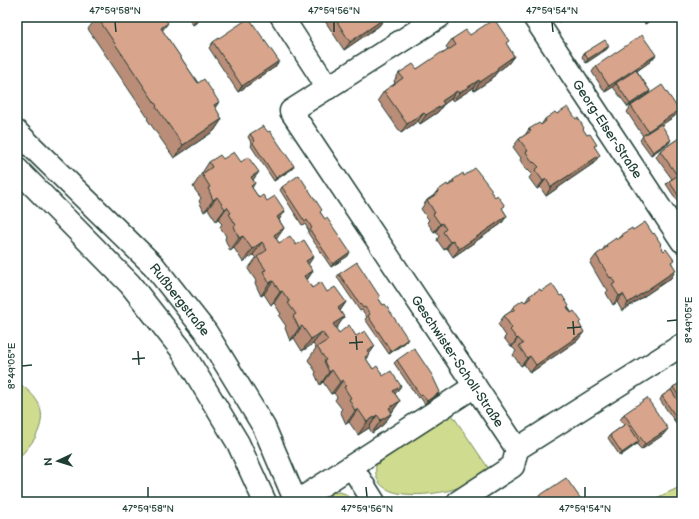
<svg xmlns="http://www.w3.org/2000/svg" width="699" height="519" font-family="'Balsamiq Sans',sans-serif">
<rect width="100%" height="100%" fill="#fff"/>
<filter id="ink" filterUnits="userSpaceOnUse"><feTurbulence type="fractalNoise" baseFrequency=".025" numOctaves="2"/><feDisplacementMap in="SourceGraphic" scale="8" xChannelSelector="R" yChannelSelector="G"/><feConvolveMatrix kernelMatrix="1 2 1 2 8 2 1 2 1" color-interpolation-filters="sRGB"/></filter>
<g filter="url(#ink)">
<g fill="#cfdb8e" stroke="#778c61">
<path d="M17,382C39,397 49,412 35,438C30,446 23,453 17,460Z"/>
<path d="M451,413L491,472C478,479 465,486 451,490C427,496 366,503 377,461Z"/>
<polygon points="682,486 682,502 648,502 650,501"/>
<polygon points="340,492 346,494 351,502 324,502 322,496 326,493"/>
</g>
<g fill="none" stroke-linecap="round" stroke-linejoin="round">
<g stroke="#1f3d34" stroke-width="25">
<g id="minor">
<polyline points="282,17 328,88"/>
<path id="s1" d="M439,17L291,111L517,449L682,345"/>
<path id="s2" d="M534,17L682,241"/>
<path id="s3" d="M17,132L154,266L206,332L264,427L296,502"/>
<polyline points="17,169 130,284 181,349 238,443 265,502"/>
<polyline points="352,467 374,502"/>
<polyline points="307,495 475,386"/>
<polyline points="458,502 513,466 517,449"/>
</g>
</g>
<use href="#minor" stroke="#fff" stroke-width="22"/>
</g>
<g fill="#ba8d78" stroke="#1f3d34">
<polygon points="97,17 164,17 162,30 198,83 222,119 214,131 174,158 147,119 148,118 88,29"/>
<polygon points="188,17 204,17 193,25"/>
<polygon points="318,17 385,17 379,26 344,50 323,18 320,20"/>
<polygon points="556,17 572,17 567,20 565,18 559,22"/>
<polygon points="642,17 656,17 645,24 641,18"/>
<polygon points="470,35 507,45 514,56 508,64 497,72 492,79 474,91 473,88 453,101 451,99 443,105 438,112 420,124 418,121 401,133 378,100 384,91 395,84 394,81 399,73 417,69 442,54 448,50 446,47 452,39"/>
<polygon points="213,42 275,67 238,92 209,48"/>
<polygon points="607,49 586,63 582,57 584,53"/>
<polygon points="651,61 637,71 650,91 648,94 628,107 613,87 605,92 592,72 596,66"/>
<polygon points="631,106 675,116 661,125 669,143 651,155 640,140 643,136 627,112"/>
<polygon points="557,114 583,130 595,148 594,163 546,196 540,187 537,189 529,178 532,174 528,170 527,171 520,160 521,158 513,147 519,139 525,135 529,129 541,125 545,119"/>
<polygon points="250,134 294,166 292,169 274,181 251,146 252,144 248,137"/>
<polygon points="682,136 682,199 678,202 666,184 669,181 672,179 656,157 660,151"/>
<polygon points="223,159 253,180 255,183 252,188 259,198 267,201 285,211 279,220 284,228 276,239 279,243 308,264 313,271 307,280 312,288 327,292 346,302 340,311 344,317 336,329 339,333 366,359 373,369 395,394 400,401 383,425 372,433 369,428 358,435 349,422 346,424 340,411 342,409 335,400 337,397 334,393 331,394 323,382 320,385 315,374 316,372 308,360 316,348 313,344 302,351 294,338 290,341 285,328 286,326 279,316 281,314 274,303 271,305 264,294 261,296 255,283 256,281 248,269 256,258 253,255 243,262 234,248 230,251 225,239 226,236 220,227 222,224 218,220 216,221 208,209 204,212 199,201 201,198 193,187 209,162"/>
<polygon points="464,176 491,192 507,216 501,224 453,257 447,248 444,250 437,240 439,236 436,231 434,232 427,222 429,220 421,209 427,200 433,196 437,191 448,186 453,180"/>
<polygon points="282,187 320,212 348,256 331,267 308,233 309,231 305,224 302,225 280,190"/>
<polygon points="633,230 660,246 672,263 671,278 622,311 617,302 613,305 606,293 608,290 605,286 604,287 590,263 596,255 602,251 606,245 617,240 622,234"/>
<polygon points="339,274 379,299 406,342 389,354 365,319 367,317 362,310 360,311 337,277"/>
<polygon points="541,291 568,307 579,324 578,340 530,373 524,364 521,366 513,355 516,351 512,347 511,347 504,338 506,336 498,324 504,316 510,312 513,307 526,301 529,296"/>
<polygon points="397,360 438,395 425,404 420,397 418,398 394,363"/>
<polygon points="682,382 682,423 678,426 660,400 662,396 671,390 673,387"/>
<polygon points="624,414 663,435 641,450 637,444 620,456 608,438 610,435 624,425 620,420"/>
</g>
<g fill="#977362" stroke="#1f3d34">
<polygon points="199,17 204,17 193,25 197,19"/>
<polygon points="562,17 566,17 559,22"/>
<polygon points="654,17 656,17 645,24 647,21"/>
<polygon points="385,18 379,26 344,50 350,42"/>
<polygon points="168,23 159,35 161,28"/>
<polygon points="609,46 607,49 586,63 588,59"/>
<polygon points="656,55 651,61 616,85 616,83 613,87 605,92 609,86"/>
<polygon points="514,56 508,64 497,72 492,79 474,91 480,82 497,68"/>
<polygon points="279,61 275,67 238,92 242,86"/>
<polygon points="479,80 473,88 453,101 459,93"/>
<polygon points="457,91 451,99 443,105 438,112 420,124 426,115 442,101"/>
<polygon points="650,91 648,94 628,107 630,104"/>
<polygon points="219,102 211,114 214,105"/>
<polygon points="679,110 675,116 644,137 648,131"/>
<polygon points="424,113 418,121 401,133 407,124"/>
<polygon points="222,119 214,131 174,158 183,145"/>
<polygon points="671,140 669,143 651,155 653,152"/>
<polygon points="600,155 594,163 546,196 551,187"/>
<polygon points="294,166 292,169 274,181 276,178"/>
<polygon points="259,172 250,184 251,177"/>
<polygon points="546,179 540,187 537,189 543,181"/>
<polygon points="217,197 208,209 204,212 213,200"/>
<polygon points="227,207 218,220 216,221 225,209"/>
<polygon points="285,211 276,224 277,217"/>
<polygon points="507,216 501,224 453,257 459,249"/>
<polygon points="442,223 436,231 434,232 440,224"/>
<polygon points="284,228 276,240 265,247 274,235"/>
<polygon points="243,236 234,248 230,251 239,238"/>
<polygon points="453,240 447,248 444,250 450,242"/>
<polygon points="262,242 253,255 243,262 252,249"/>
<polygon points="350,252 348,256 331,267 333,264"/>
<polygon points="314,256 306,268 306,261"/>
<polygon points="676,270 671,278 622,311 628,303"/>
<polygon points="313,271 304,283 304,276"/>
<polygon points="273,281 264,294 261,296 269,283"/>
<polygon points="282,291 274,303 271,305 280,292"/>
<polygon points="623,294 617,302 613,305 619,296"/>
<polygon points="346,302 337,315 338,308"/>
<polygon points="344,317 335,330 324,337 333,324"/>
<polygon points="302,326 294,338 290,341 299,328"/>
<polygon points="322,332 313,344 302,351 311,339"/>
<polygon points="584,332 578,340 530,373 536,365"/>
<polygon points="518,338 512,347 511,347 517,339"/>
<polygon points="408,339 406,342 389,354 391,351"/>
<polygon points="375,346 366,359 360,367 367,352"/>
<polygon points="530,356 524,364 521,366 527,358"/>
<polygon points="332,370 323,382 320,385 329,372"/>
<polygon points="343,380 334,393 331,394 340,382"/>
<polygon points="401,386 392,398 393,391"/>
<polygon points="440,392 438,395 425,404 427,401"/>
<polygon points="400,401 391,413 380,421 389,408"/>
<polygon points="358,409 349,422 346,424 355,411"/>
<polygon points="392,413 383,425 372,433 381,420"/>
<polygon points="377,415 369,428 358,435 367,422"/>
<polygon points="668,429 663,435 641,450 645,444"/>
<polygon points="639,441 637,444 620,456 622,453"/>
</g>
<g fill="#d8a48c" stroke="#1f3d34">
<polygon points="97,17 164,17 168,23 161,28 198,83 204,79 219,102 214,105 222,119 183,145 156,107 157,106"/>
<polygon points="334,17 385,17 385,18 350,42"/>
<polygon points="645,17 654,17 647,21"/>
<polygon points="249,18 279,61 242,86 213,42"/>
<polygon points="494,19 509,41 506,43 514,56 497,68 498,70 480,82 479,80 459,93 457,91 442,101 444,104 426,115 424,113 407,124 384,91 403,78 399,73 413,64 417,69 442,52 442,54 456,45 452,39 466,30 470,35"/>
<polygon points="642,35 656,55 609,86 596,66"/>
<polygon points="605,40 609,46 588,59 584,53"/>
<polygon points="636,70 650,91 630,104 616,83"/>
<polygon points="662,85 679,110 648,131 631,106"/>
<polygon points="568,107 576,119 578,118 584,128 583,129 587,135 590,134 597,145 594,146 600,155 551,187 546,179 543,181 535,170 539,167 534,162 533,163 526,152 528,151 519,139 531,131 529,129 539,123 541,125 546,121 545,119 555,112 557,114"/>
<polygon points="661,124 671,140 653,152 642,136"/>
<polygon points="263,126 268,132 270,131 294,166 276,178 253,143 255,141 250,134"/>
<polygon points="682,136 682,171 677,175 660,151"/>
<polygon points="234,152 241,162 248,157 259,172 251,177 255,183 251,186 259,198 263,195 267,201 275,196 285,211 277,217 284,228 274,235 279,243 290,236 296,245 304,240 314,256 306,261 313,271 304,276 312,288 321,282 327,292 335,287 346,302 338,308 344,317 333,324 339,333 349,325 356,336 365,331 375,346 367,352 369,354 365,357 373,369 377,366 383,376 391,371 401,386 393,391 400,401 389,408 392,413 381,420 377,415 367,422 358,409 355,411 349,399 351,398 344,387 346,386 343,380 340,382 332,370 329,372 324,361 326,360 317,347 328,340 322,332 311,339 302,326 299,328 293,316 296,314 288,303 290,302 282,291 280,292 273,281 269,283 263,271 266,270 257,257 267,250 262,242 252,249 243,236 239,238 234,226 236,225 229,214 231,213 227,207 225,209 217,197 213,200 208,188 210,187 202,174 212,167 209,162 220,155 223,159"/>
<polygon points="475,168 492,190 490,191 495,197 497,195 505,206 502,208 507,216 459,249 453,240 450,242 443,232 446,229 442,223 440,224 433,214 435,213 427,200 438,193 437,191 447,184 448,186 454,182 453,180 463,173 464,176"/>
<polygon points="682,173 682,197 680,198 669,181"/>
<polygon points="299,175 322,210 320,212 325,219 327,218 350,252 333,264 310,230 312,228 307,220 305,222 282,187"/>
<polygon points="645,222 653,234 654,233 661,244 660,245 664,251 666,249 674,260 671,262 676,270 628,303 623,294 619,296 612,285 615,283 611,277 610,278 596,255 607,247 606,245 616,238 617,240 623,236 622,234 632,228 633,230"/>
<polygon points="357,262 380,297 378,298 383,305 385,304 408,339 391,351 368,316 370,314 365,307 363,308 339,274"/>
<polygon points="552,284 560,296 562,295 569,306 567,307 571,313 574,311 581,321 579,323 584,332 536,365 530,356 527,358 519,346 523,344 518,338 517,339 510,330 512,328 504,316 515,309 513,307 523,300 525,302 531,298 529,296 540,289 541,291"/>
<polygon points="414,348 432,375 440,392 427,401 422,394 420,395 397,360"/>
<polygon points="682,382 682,401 673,387"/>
<polygon points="671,390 682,407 682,422 680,423 662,396"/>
<polygon points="647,398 668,429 645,444 624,414"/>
<polygon points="627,423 639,441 622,453 610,435"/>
<polygon points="566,478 583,502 530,502"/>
</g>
</g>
<path fill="none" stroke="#1f3d34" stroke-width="1.5" d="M115,22L116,32M334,22V32M552,22L553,32M573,321L574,335M667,321L677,320M567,328L581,327M356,336L357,350M349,343L363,342M138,351L139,365M132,359L145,358M22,366L32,365M148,487V497M366,487L367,497M585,487V497"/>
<g text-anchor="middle" stroke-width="3" stroke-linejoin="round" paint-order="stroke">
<g font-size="13" fill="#1f3d34" stroke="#fff">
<text dy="5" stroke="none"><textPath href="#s2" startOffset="134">Georg-Elser-Straße</textPath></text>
<text dy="5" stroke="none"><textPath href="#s3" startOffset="234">Rußbergstraße</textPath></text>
<text dy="5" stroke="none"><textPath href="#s1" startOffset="476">Geschwister-Scholl-Straße</textPath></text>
</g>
</g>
<rect width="699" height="519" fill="none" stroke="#fff" stroke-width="44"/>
<g transform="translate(58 461) rotate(266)" stroke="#ffffff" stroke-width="3" paint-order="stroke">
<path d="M0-3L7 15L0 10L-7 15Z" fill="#1f3d34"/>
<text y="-6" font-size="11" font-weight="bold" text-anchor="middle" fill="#1f3d34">N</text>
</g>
<rect x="22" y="22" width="655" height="475" fill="none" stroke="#1f3d34" stroke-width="1.5"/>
<g font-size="10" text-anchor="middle" fill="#1f3d34">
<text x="115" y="14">47°59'58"N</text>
<text x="334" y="14">47°59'56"N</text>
<text x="552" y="14">47°59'54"N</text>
<text transform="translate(688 320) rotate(-90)" y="4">8°49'05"E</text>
<text transform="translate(11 366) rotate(-90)" y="4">8°49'05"E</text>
<text x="148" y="512">47°59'58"N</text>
<text x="367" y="512">47°59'56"N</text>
<text x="585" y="512">47°59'54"N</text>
</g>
</svg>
